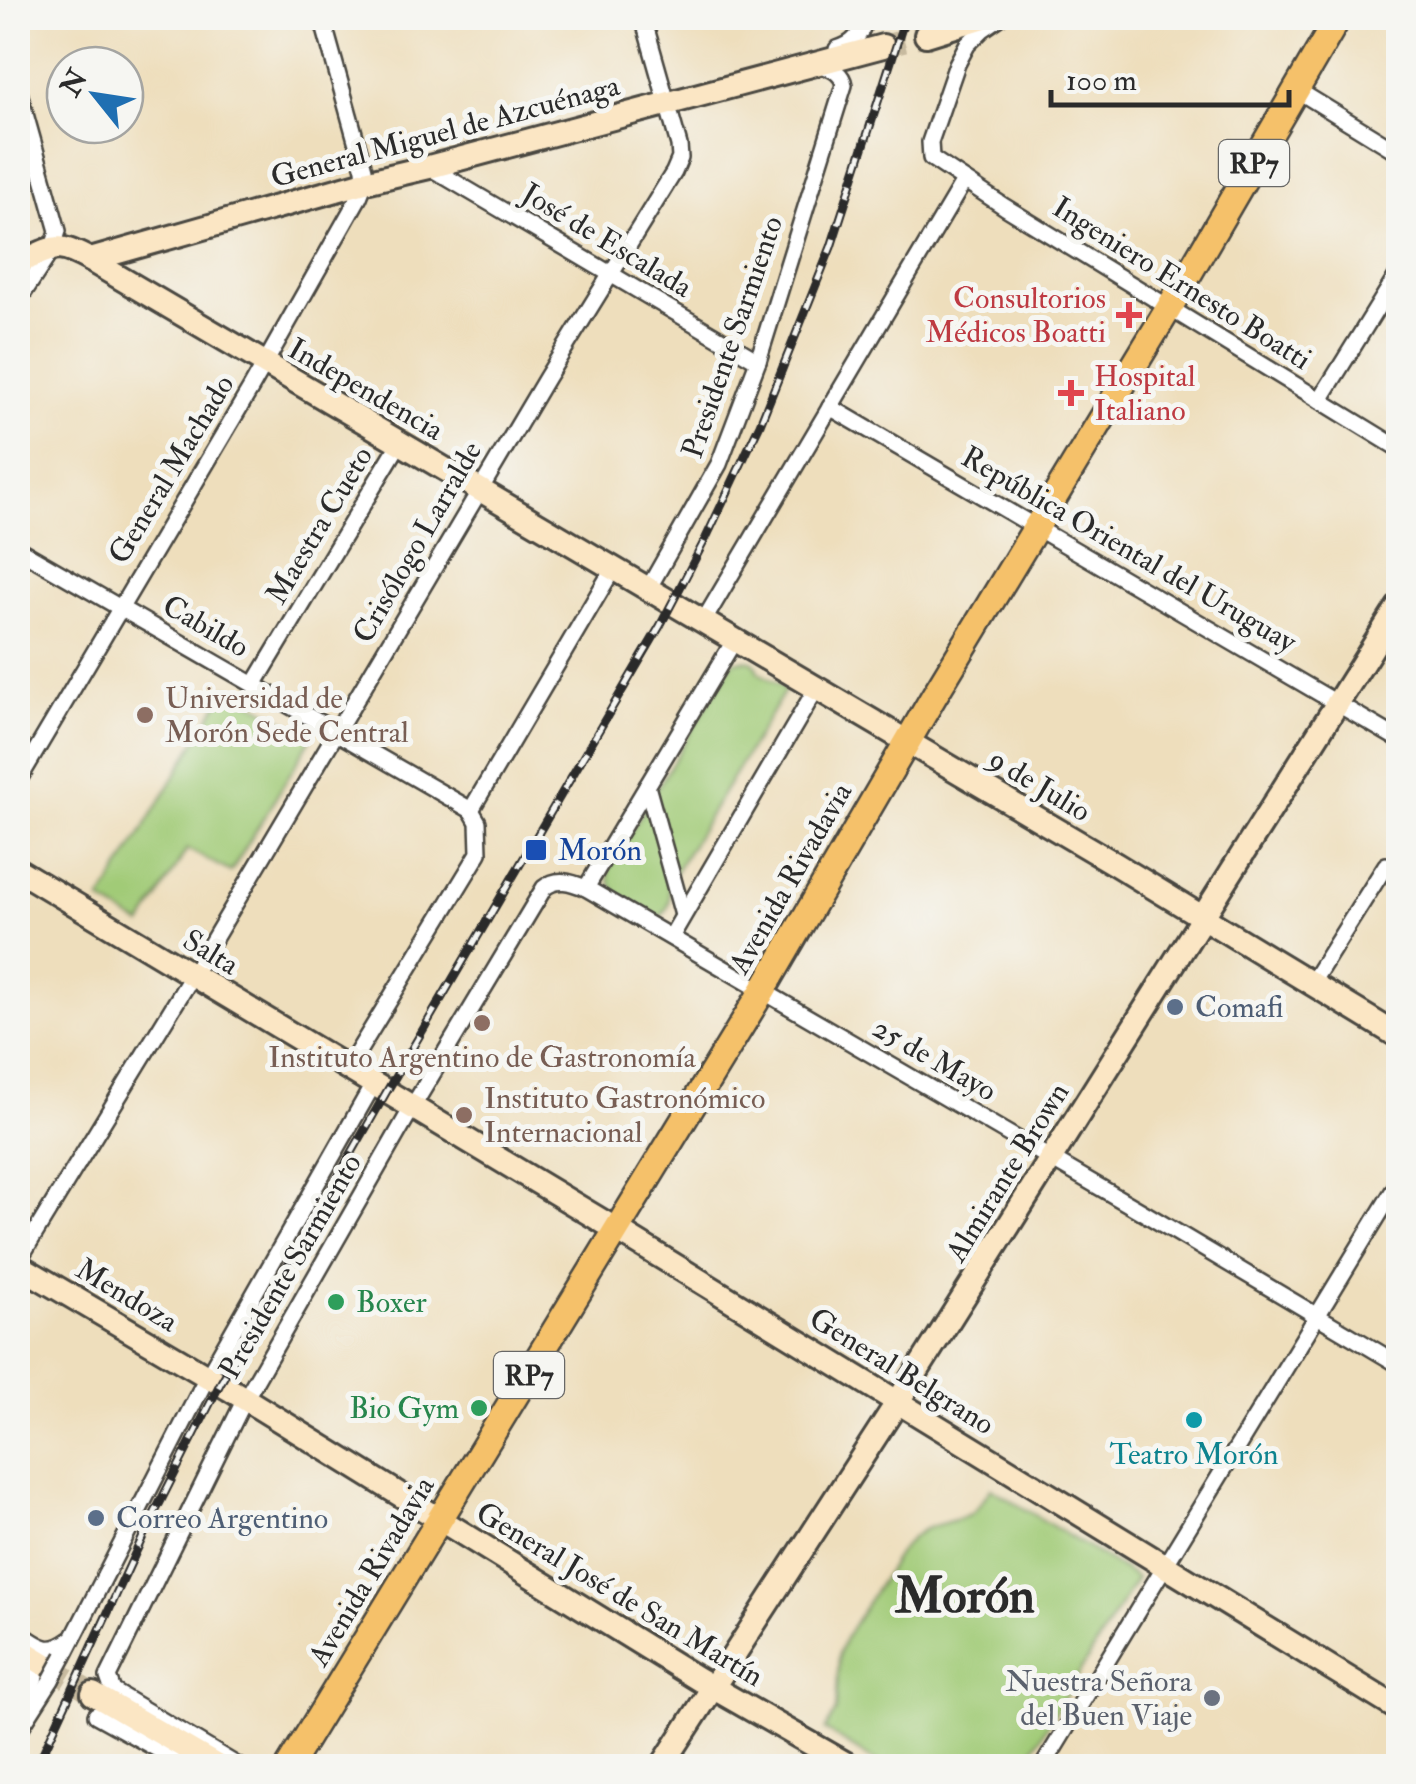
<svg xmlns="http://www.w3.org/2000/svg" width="1416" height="1784" font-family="'IM FELL Double Pica',serif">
<rect width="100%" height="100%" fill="#f6f6f2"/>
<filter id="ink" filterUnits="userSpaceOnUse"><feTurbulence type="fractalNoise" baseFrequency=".01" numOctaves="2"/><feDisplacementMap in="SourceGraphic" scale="20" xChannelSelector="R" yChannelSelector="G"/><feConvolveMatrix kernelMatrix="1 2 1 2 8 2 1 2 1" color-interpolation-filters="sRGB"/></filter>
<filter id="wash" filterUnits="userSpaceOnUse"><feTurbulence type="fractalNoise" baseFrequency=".0048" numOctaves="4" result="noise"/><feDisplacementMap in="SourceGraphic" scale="40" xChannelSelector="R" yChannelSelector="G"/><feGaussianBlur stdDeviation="2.25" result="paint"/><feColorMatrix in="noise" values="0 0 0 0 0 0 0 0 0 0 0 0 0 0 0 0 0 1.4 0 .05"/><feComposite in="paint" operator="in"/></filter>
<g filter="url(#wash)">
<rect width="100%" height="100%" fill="#eedebc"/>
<g fill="#a1cb77" stroke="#667b51" stroke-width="2.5">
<path d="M742,660L752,661L757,666L758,672L786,689L668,884C671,899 671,909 658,918C638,907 604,896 609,868L733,662Z"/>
<polygon points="227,688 309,735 311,739 231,872 187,849 142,925 101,901"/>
<path d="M991,1488L1137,1578L1023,1766H882L825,1730L836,1711L839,1653L845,1638L902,1548C926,1520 941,1528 970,1514C978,1510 985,1496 991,1488Z"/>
</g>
</g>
<g filter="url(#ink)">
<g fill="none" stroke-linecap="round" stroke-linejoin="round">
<g stroke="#c7ba9f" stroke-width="22" stroke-dasharray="22 11" stroke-linecap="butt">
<polyline points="883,46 926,35"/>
<polyline points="49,1667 93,1694"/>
</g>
<g stroke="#484641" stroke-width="20">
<g id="street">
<polyline points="999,18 983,29 967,45 957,64 930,142 931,158 1005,207 1398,448"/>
<path d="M837,49C854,44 861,34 866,18"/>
<polyline points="18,89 58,231 53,248 18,301"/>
<polyline points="1297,90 1398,152"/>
<polyline points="429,167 758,361"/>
<polyline points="1320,400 1398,274"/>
<polyline points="830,407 1398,739"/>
<polyline points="18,549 471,810"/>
<path d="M648,589L719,464L758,361L844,85C842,71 829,68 817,63"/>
<polyline points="703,622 964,181"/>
<polyline points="254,685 399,444"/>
<polyline points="18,781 251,388 359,197 365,182 364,169 322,18"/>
<polyline points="647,786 683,915"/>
<polyline points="471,810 613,569"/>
<polyline points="586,888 734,641"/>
<polyline points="671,937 816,689"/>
<polyline points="1311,984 1386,865"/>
<polyline points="348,1068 479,853 478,822 471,810"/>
<polyline points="18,1261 192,976 547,377 674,172 680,158 679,145 643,18"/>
<path d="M18,1632C39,1645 47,1657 70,1640"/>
<polyline points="64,1656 207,1377 374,1083"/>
<path d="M18,1661L31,1670L35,1676C31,1693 14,1708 22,1725"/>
<polyline points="96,1715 188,1766"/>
<polyline points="21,1727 51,1680"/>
<path d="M238,1766L113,1691L108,1677L244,1401L413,1106L544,888C557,877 571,882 586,888L1144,1213L1398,1364"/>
<polyline points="1043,1766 1398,1183"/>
</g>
</g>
<g stroke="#484641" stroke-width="28">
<g id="secondary">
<polyline points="926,35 981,18"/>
<polyline points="90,260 365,182 429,167 883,46"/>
<path d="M18,262C54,250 52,239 90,260L1115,864L1398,1036"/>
<polyline points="18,870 617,1230 1398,1709"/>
<polyline points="18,1265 229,1389 698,1679 850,1766"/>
<polyline points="18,1648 49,1667"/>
<polyline points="93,1694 217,1766"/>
<polyline points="662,1766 897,1403 1398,607"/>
</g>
</g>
<g stroke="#484641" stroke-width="30">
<polyline id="primary" points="289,1766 763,990 934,696 1169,308 1338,18"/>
</g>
<use href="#street" stroke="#fff" stroke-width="15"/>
<use href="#secondary" stroke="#fbe6c4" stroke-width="22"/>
<use href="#primary" stroke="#f5c16b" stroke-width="25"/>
<g stroke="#2b2b2b" stroke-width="9">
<polyline id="rail" points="37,1766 146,1530 220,1384 387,1091 660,626 706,538 760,424 831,247 905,18"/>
</g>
<use href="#rail" stroke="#f6f6f2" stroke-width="5" stroke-dasharray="15" stroke-linecap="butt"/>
<g stroke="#484641" stroke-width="20" stroke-linecap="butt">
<polyline id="street-bridge" points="51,1680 64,1656"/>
</g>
<use href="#street-bridge" stroke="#fff" stroke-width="15"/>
</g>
</g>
<g fill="#e0444e" stroke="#f6f6f2" stroke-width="4">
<path d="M1124 300h10v10h10v10h-10v10h-10v-10h-10v-10h10z"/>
<path d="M1066 378h10v10h10v10h-10v10h-10v-10h-10v-10h10z"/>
</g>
<g fill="#8d6e63" stroke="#f6f6f2" stroke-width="4">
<circle cx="145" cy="715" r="10"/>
<circle cx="482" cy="1023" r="10"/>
<circle cx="464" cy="1115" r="10"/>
</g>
<rect fill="#1a4fb4" stroke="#f6f6f2" stroke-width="4" x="524" y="838" width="24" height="24" rx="5"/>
<g fill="#5c6f8a" stroke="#f6f6f2" stroke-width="4">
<circle cx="1175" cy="1007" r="10"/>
<circle cx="96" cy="1518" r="10"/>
</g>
<g fill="#2e9e5b" stroke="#f6f6f2" stroke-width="4">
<circle cx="336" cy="1302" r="10"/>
<circle cx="479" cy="1408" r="10"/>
</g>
<circle fill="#0f9aa8" stroke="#f6f6f2" stroke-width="4" cx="1194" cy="1420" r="10"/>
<circle fill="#6b7280" stroke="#f6f6f2" stroke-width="4" cx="1212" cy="1698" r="10"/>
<g text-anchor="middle" stroke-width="10" stroke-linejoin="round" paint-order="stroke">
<g fill="#f6f6f2" stroke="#686867" stroke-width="2.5">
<rect x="1219" y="140" width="70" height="46" rx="8"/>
<rect x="494" y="1352" width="70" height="46" rx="8"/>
</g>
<g font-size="28" font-weight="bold" fill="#2b2b2b">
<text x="1254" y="173">RP7</text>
<text x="529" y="1385">RP7</text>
</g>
<g font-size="30" fill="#2b2b2b" stroke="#f6f6f2">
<text transform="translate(445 131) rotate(-15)" y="10">General Miguel de Azcuénaga</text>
<text transform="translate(607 240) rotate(31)" y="10">José de Escalada</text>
<text transform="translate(1182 283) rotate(32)" y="10">Ingeniero Ernesto Boatti</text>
<text transform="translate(732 337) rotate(-71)" y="10">Presidente Sarmiento</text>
<text transform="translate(366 389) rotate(30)" y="10">Independencia</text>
<text transform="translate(171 469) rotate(-59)" y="10">General Machado</text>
<text transform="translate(319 525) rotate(-59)" y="10">Maestra Cueto</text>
<text transform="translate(417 542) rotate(-60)" y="10">Crisólogo Larralde</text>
<text transform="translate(1129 549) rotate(30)" y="10">República Oriental del Uruguay</text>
<text transform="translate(206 626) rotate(30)" y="10">Cabildo</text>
<text transform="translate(1040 785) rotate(31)" y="10">9 de Julio</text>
<text transform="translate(790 878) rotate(-60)" y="10">Avenida Rivadavia</text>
<text transform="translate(211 952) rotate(31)" y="10">Salta</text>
<text transform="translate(935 1059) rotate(30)" y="10">25 de Mayo</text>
<text transform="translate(1007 1172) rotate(-58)" y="10">Almirante Brown</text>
<text transform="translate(290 1266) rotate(-60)" y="10">Presidente Sarmiento</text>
<text transform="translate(127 1295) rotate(31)" y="10">Mendoza</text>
<text transform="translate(902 1371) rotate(32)" y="10">General Belgrano</text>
<text transform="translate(371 1571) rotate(-59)" y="10">Avenida Rivadavia</text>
<text transform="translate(620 1594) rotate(31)" y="10">General José de San Martín</text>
</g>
<g font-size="30" fill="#be3a42" stroke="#f6f6f2" text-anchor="end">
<text x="1106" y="308">Consultorios<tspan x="1106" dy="34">Médicos Boatti</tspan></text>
<text x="1094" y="386" text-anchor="start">Hospital<tspan x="1094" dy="34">Italiano</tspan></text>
</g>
<g font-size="30" fill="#785e54" stroke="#f6f6f2" text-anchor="start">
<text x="165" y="708">Universidad de<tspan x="165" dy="34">Morón Sede Central</tspan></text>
<text x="482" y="1067" text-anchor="middle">Instituto Argentino de Gastronomía</text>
<text x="484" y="1108">Instituto Gastronómico<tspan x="484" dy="34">Internacional</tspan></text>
</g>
<g font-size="30" fill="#164399" stroke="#f6f6f2" text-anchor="start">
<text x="558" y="860">Morón</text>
</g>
<g font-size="30" fill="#4e5e75" stroke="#f6f6f2" text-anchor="start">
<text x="1195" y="1017">Comafi</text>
<text x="116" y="1528">Correo Argentino</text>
</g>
<g font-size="30" fill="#27864d" stroke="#f6f6f2" text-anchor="start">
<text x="356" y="1312">Boxer</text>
<text x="459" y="1418" text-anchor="end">Bio Gym</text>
</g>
<g font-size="30" fill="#0d838f" stroke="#f6f6f2">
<text x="1194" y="1464">Teatro Morón</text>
</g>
<g font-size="30" fill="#5b616d" stroke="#f6f6f2" text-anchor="end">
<text x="1192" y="1691">Nuestra Señora<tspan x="1192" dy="34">del Buen Viaje</tspan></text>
</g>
<g font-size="50" font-weight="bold" fill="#2b2b2b" stroke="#f6f6f2">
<text x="965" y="1612">Morón</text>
</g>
</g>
<rect width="1416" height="1784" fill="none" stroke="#f6f6f2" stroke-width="60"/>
<g transform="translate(95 95) rotate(300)"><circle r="48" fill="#f6f6f2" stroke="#a5a5a2" stroke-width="2.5"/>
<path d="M0-8L18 38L0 25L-18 38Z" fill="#1f6fb2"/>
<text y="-15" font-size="28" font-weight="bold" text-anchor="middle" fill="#2b2b2b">N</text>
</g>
<path d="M1051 90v15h238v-15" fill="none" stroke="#2b2b2b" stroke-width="5"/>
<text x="1066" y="90" font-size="30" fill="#2b2b2b" stroke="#f6f6f2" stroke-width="8" paint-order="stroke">100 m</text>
</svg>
